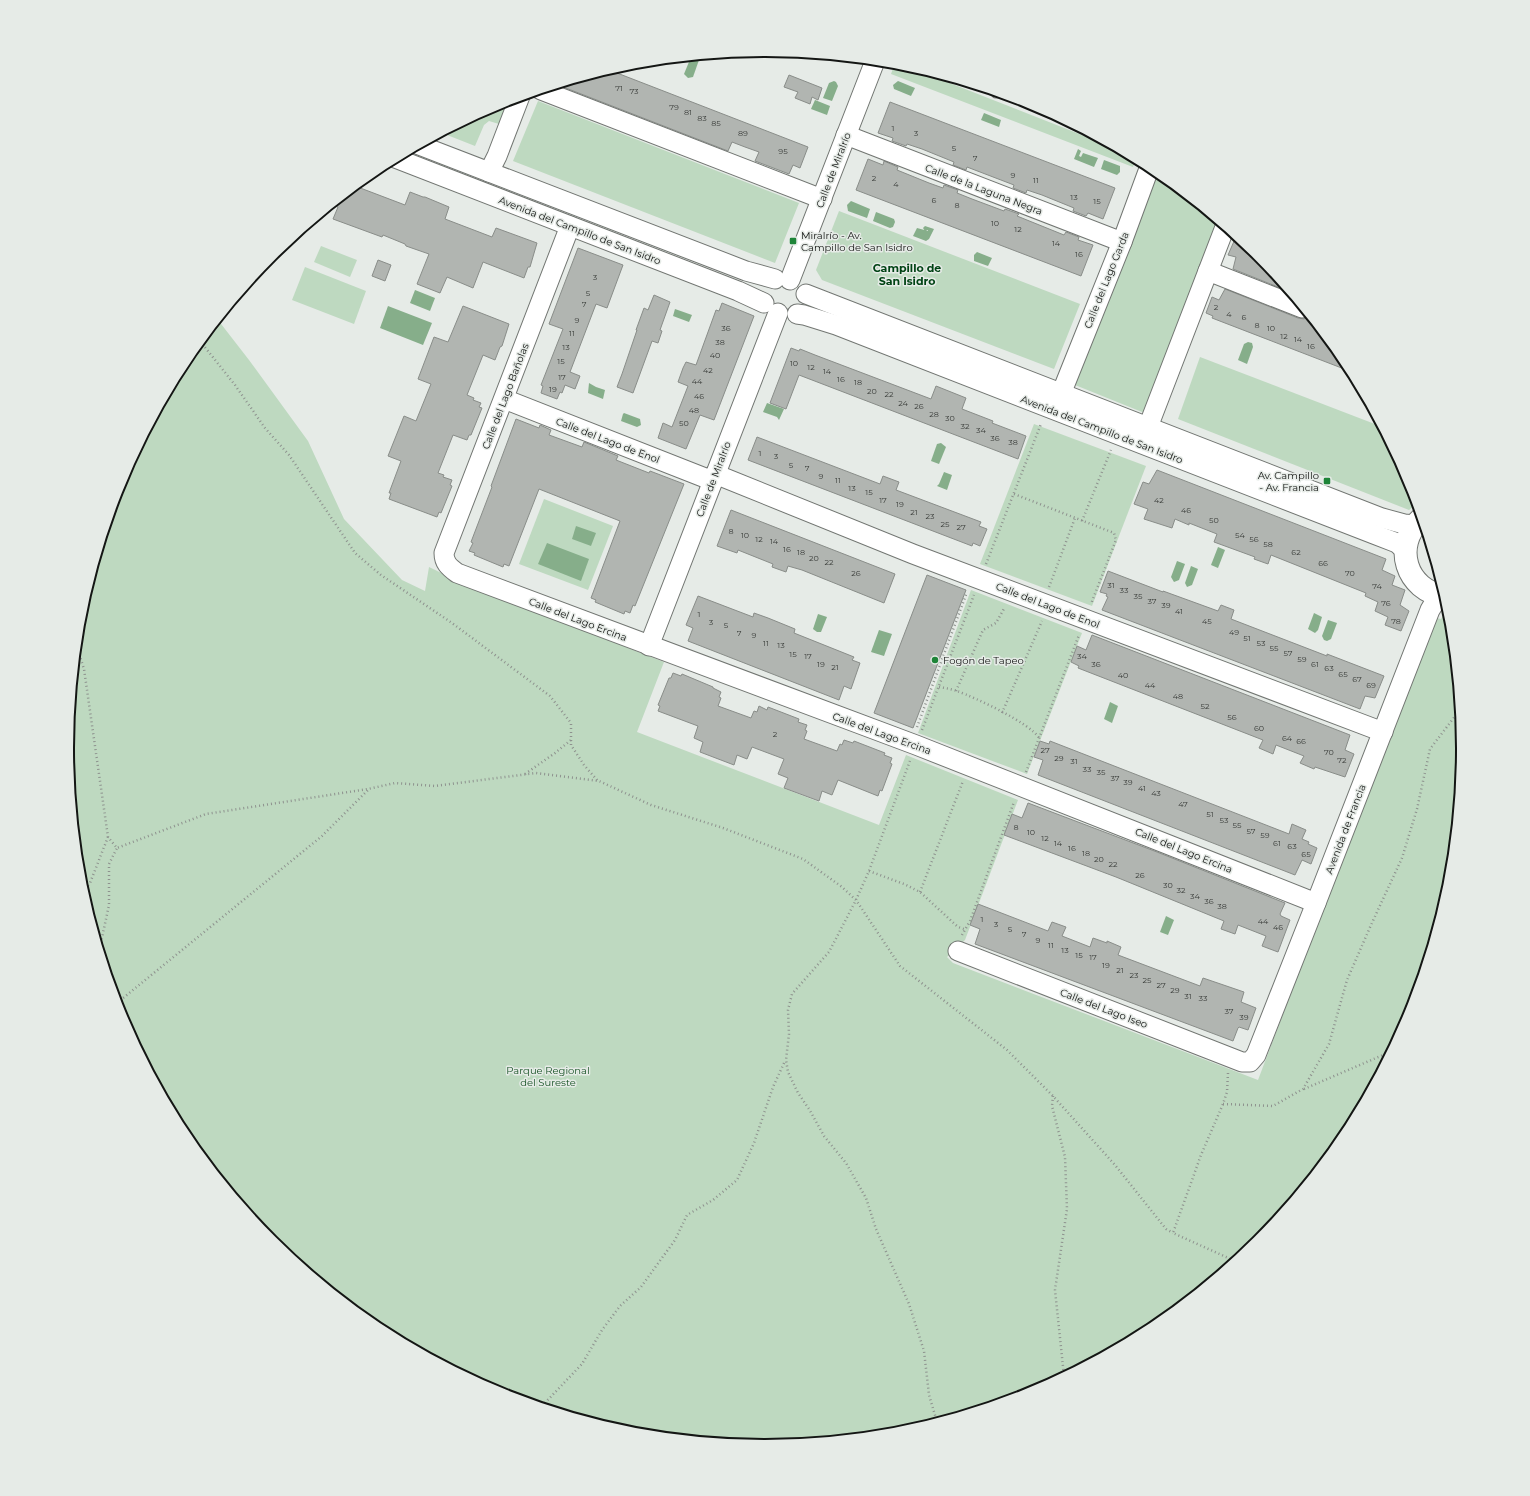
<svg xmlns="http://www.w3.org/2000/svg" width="1530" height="1496" font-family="Montserrat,sans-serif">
<rect width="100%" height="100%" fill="#e6ebe7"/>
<g fill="#bed9c0">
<polygon points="895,63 909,66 909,67 1115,148 1136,159 1133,167 891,74"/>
<polygon points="508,100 499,124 489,121 484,125 475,146 442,133 498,103"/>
<polygon points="538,101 799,203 775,263 513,161"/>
<polygon points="1157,171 1221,224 1147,414 1075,385"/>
<polygon points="839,211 1080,304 1054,369 822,280 816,270"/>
<polygon points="321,246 357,260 350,277 314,262"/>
<polygon points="305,267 366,291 354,324 292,300"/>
<polygon points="218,320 249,360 308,441 344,519 402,580 425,591 429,567 462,583 664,662 637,732 879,825 906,755 1018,800 965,940 947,957 953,963 1258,1080 1422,647 1436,618 1441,619 1446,611 1449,611 1463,748 1450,884 1410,1015 1345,1136 1258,1242 1153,1328 1032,1393 901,1433 765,1446 629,1433 498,1393 377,1328 271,1241 185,1136 120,1015 80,884 67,748 80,612 120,481 185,360"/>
<polygon points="1200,357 1380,426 1410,481 1417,504 1409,510 1178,419"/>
<polygon points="1034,424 1146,466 1092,606 980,564"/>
<polygon points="544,499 613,526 588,590 519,564"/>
<polygon points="971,590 1082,633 1027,774 918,733"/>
</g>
<g fill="#86ae8a">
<polygon points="691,57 699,60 693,77 688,78 684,74"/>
<polygon points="834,81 836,82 838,86 832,101 823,98 829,83"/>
<polygon points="898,81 915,88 911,96 894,89 893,85"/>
<polygon points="815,100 830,106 827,115 811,109"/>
<polygon points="984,113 1001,120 999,127 981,120"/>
<polygon points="1078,149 1081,151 1079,156 1081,157 1083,153 1098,158 1094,167 1074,159"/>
<polygon points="1104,160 1120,166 1120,172 1117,175 1101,169"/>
<polygon points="851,201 870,209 867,218 848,211 847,205"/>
<polygon points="876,212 894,219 895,222 893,227 890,228 873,221"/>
<polygon points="925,226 934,229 929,239 926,241 913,236 917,228 928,231 928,230 925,231 923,228"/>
<polygon points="977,252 992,258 988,266 974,261 974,255"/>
<polygon points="415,290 435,298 430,311 410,303"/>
<polygon points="388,306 432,323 423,345 380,328"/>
<polygon points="675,309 692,315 689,322 673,316"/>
<polygon points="1248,342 1252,343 1253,347 1247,364 1238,360 1244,344"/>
<polygon points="589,383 596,387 605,390 603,399 588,393"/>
<polygon points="767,403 784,409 779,420 777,417 763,412"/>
<polygon points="624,413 640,419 641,425 637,427 621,421 623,414"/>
<polygon points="941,443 946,447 939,464 931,461 937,444"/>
<polygon points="944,472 952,475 947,490 937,486 939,484"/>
<polygon points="576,526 596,533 591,546 572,539"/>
<polygon points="547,543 589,559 581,581 538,564"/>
<polygon points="1218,547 1225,550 1218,568 1211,565"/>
<polygon points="1177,561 1185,564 1179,580 1174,582 1171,577"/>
<polygon points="1191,566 1198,569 1192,585 1187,587 1185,583"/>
<polygon points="1314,613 1322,617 1318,630 1315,633 1308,629"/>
<polygon points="818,614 827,617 821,632 817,632 813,629"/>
<polygon points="1328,620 1337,623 1331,639 1327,641 1324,640 1322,636"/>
<polygon points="879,630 892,634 884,656 871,652"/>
<polygon points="1110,702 1118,706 1112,723 1104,719"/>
<polygon points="1166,916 1174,920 1168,935 1160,932"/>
</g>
<g fill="#b1b5b1" stroke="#898d89">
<polygon points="620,66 617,73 808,147 800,168 793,165 789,174 755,161 759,152 745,147 732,142 728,151 558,85"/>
<polygon points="789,75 822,88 818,100 812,97 810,104 795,98 798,92 784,87"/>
<polygon points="890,102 1115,188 1103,219 1088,213 1086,216 1073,211 1074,208 1042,195 1027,190 1026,193 1013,188 1014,185 967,167 966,170 953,165 954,162 922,149 907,144 906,146 892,141 893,138 878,133"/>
<polygon points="868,159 883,165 884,161 898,167 897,170 929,183 943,188 944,185 958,190 957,193 972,199 1004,211 1005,209 1019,214 1017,216 1064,235 1066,232 1079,237 1078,240 1093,245 1081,276 856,190"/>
<polygon points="355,186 405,205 410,192 423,197 425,197 449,207 445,219 492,237 496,228 537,243 530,267 528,267 524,278 483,262 473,288 447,277 440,293 417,284 429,254 406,246 405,244 383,235 382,237 333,219 338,207 332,205"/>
<polygon points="1235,239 1243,242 1259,255 1288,291 1233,269 1236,257 1228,255"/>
<polygon points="578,248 623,265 607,308 596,304 570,372 580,376 575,389 565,385 562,393 560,392 557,399 541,393 543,386 541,385 563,329 549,324"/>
<polygon points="378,260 391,265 385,281 372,276"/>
<polygon points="1225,289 1298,318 1304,319 1309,316 1345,360 1352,372 1212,318 1213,316 1206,313 1212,297 1219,300"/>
<polygon points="654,295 670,302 660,330 662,331 658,343 652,341 633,393 617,387 622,374 637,330 636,330 644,308 648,310"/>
<polygon points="722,303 754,316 714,420 700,415 686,449 658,438 663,423 672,427 688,386 678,382 683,368 686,362 696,365 716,310 719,311"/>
<polygon points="463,306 509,324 502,346 500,347 495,360 483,355 467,395 474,398 473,400 481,403 479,407 482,408 471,435 469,435 467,440 453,435 438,473 444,475 443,477 452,480 450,485 452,486 441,513 439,512 437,517 389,499 391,493 389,493 401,461 388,456 404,416 416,421 431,384 418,379 434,337 448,342"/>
<polygon points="791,348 799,351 800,349 815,355 931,399 936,386 966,398 962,409 993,421 992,423 1026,436 1018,459 799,375 786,409 770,403"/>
<polygon points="516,419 539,428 540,425 551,430 549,435 582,447 584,442 618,456 616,460 649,473 650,471 684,484 635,606 633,605 630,613 625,611 624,614 595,602 596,600 591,598 620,521 539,489 509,566 504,564 503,567 474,555 475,553 469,551 473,543 471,542 492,487 491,486"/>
<polygon points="757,437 880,484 883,476 899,482 896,490 981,522 979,526 987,529 980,546 973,543 972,546 748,460"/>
<polygon points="1157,470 1386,559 1382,570 1395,576 1392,585 1405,590 1400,605 1409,611 1401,631 1385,625 1388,617 1375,611 1378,602 1365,596 1366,593 1271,555 1268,564 1254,559 1255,557 1214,542 1217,534 1189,523 1189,525 1175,519 1172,528 1144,519 1148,509 1134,504 1143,482 1149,484"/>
<polygon points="731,510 895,574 884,603 802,570 788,566 786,572 772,567 773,564 738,550 737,553 717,546"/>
<polygon points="1108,571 1163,592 1163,591 1218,611 1221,605 1234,610 1231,619 1327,656 1327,654 1384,676 1375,698 1365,696 1360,709 1102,610 1108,597 1106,596 1107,594 1100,592"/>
<polygon points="927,575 966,590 913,728 874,713"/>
<polygon points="698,596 753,617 754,613 768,618 795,629 794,633 854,657 852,660 860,663 851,689 844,686 839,700 688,641 693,628 686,625"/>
<polygon points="1092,635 1350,735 1345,750 1354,754 1345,777 1315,767 1314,769 1300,763 1304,756 1276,745 1273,754 1259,748 1263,740 1078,668 1079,666 1071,662 1077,646 1086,650"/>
<polygon points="673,673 681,676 682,674 713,687 713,688 721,692 719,697 721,698 718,706 751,718 754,711 757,712 759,706 767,710 768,707 799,719 798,722 807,725 805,730 807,731 804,739 837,751 840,744 842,745 844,740 853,743 854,741 885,753 884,755 892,758 890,763 892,764 882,791 880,790 878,796 838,780 832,795 822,791 819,801 784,788 788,778 778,774 784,759 752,747 747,759 737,755 734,765 700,752 703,742 694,738 698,726 658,711 660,706 658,705 669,678 671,678"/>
<polygon points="1040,741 1049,744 1050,741 1289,834 1292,824 1306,830 1302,839 1309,842 1308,844 1317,848 1311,864 1302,860 1295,875 1038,775 1043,760 1034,757"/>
<polygon points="1028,803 1157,852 1285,903 1280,914 1281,916 1290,920 1278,952 1262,946 1266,936 1238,925 1235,934 1221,929 1224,921 1116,877 1004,835 1012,814 1022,818"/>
<polygon points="978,904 1048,931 1052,922 1066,927 1062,936 1090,947 1093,938 1107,943 1107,941 1121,947 1118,955 1200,986 1203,978 1244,992 1241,1002 1256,1008 1248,1030 1239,1027 1238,1028 1233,1041 975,944 980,929 970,925"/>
</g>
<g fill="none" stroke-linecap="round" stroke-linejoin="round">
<g stroke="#727672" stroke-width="11">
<polyline id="service" points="996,93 996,92"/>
</g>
<g stroke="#727672" stroke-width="21">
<g id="minor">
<polyline points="541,90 822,199"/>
<polyline points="846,135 1122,242"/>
<polyline points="419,145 746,271 775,279"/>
<polyline points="395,158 738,291 764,303"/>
<polyline points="489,172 497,156 520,96"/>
<path d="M570,226L444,553C444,563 449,567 457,573L916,745L1316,903"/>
<polyline points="1208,271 1302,308"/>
<polyline points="790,280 875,61"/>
<polyline points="806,294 1382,518 1404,524 1415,525"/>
<polyline points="797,314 804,315 836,325 1376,535 1397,543 1405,550"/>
<polyline points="1061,394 1122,242 1150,166"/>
<polyline points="504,399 713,481"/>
<polyline points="1148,427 1225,227"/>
<polyline points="715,474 913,554 1383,732"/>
<polyline points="649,646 778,313"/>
<polyline points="958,951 1242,1062 1250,1062 1256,1055 1316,903 1430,610 1439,595"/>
</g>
</g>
<g stroke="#727672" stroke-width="24">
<path id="tertiary" d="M1421,519C1392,545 1406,591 1445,596"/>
</g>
<g stroke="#8e928e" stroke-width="2.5" stroke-dasharray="1 3" stroke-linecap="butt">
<polyline points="200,341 235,385 265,428 289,455 355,553 381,575 452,623 550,696 571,723 571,745 584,765 598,781"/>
<polyline points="1014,494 1114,533 1116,540 1091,604"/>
<polyline points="1082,521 1111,450"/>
<polyline points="986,564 1041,424"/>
<polyline points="1049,587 1075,518"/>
<polyline points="77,647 84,669 108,837 117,848 206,814 368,789 395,783 435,786 536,773 599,781 651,805 723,828 803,859 842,887 856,900 900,966 1007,1050 1053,1096 1115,1165 1166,1229 1173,1233"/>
<path d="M939,687C945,688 951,689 957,691C976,698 1030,723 1039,738"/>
<polyline points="956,691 983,630 996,623 1005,607"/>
<polyline points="1002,713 1042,621"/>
<polyline points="917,727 967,592"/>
<polyline points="922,730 974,595"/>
<polyline points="910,761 869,871 856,900 829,952 792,994 788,1010 789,1034 786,1060 788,1072 798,1093 809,1109 824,1136 846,1163 866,1198 876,1229 909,1304 924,1351 929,1395 937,1422"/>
<polyline points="1026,772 1079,635"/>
<polyline points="525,774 555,753 571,740"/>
<polyline points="869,871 904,884 920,892 958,927 964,929"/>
<polyline points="83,892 90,883 108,837"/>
<polyline points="920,892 963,781"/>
<polyline points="962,935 970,921 1014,802"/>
<polyline points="100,947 109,905 109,864 117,848"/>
<polyline points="117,1003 322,836 368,790"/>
<polyline points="1228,1073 1227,1092 1223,1104 1201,1155 1173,1233 1235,1261"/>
<polyline points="1304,1089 1390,1052"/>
<polyline points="1053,1096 1052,1106 1065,1157 1067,1209 1055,1290 1064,1376"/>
<polyline points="1223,1104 1273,1106 1303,1089 1329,1044 1347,980 1371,925 1402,858 1417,809 1430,749 1459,711"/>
<polyline points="542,1406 582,1364 602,1330 620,1306 641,1287 675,1240 687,1215 713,1200 737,1180 754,1143 773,1087 785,1061"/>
</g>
<use href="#service" stroke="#fff" stroke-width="9"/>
<use href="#minor" stroke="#fff" stroke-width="19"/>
<use href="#tertiary" stroke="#fff" stroke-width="22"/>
</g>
<g fill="#1e8438" stroke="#e6ebe7" stroke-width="1.5">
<rect x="789" y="237" width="8" height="8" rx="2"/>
<rect x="1323" y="477" width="8" height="8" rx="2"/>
<circle cx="935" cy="660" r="4"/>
</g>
<g text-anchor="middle" stroke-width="3" stroke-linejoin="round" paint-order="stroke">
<g font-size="8" fill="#3b3e3b">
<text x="619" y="91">71</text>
<text x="634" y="94">73</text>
<text x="674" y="110">79</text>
<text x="688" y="115">81</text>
<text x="702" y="121">83</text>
<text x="716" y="126">85</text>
<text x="893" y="131">1</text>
<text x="743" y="136">89</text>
<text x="916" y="136">3</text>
<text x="954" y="151">5</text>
<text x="783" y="154">95</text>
<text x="975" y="161">7</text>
<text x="1013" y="178">9</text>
<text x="874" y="181">2</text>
<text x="1036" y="183">11</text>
<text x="896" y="187">4</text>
<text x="1074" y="200">13</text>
<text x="934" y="203">6</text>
<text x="1097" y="204">15</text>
<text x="957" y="208">8</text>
<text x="995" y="226">10</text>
<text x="1018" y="232">12</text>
<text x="1056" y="246">14</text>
<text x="1079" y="257">16</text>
<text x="595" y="280">3</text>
<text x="588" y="296">5</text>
<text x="584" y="307">7</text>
<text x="1216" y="310">2</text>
<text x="1229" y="317">4</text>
<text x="1244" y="320">6</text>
<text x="577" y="323">9</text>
<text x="1257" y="328">8</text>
<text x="726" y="331">36</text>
<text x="1271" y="331">10</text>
<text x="572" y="336">11</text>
<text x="1284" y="339">12</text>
<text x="1298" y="342">14</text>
<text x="720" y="345">38</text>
<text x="1311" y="349">16</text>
<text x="566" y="350">13</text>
<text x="715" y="358">40</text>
<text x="561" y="364">15</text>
<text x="794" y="366">10</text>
<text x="811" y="370">12</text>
<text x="708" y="373">42</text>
<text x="827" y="374">14</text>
<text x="562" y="380">17</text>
<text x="841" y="382">16</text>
<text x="697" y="384">44</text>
<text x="858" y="385">18</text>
<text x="553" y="392">19</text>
<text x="872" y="394">20</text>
<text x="889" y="397">22</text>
<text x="699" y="399">46</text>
<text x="903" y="406">24</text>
<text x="919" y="409">26</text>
<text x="694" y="413">48</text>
<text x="934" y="417">28</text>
<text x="950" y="421">30</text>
<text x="684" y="426">50</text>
<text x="965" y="429">32</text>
<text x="981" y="433">34</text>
<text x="995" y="441">36</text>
<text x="1013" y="445">38</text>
<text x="760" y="456">1</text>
<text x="776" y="459">3</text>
<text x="791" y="468">5</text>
<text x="807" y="471">7</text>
<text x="821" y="479">9</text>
<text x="838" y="483">11</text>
<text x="852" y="491">13</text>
<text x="869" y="495">15</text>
<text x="883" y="503">17</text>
<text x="1159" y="503">42</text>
<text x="900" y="507">19</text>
<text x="1186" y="513">46</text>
<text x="914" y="515">21</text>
<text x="930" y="519">23</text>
<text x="1214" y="523">50</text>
<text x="945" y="527">25</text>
<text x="961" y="530">27</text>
<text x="731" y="534">8</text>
<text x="745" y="538">10</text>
<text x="1240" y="538">54</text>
<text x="759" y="542">12</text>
<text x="1254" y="542">56</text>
<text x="774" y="544">14</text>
<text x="1268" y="547">58</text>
<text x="787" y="552">16</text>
<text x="801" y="555">18</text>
<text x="1296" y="555">62</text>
<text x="814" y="561">20</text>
<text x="829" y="565">22</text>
<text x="1323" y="566">66</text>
<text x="856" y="576">26</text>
<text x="1350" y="576">70</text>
<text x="1111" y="588">31</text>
<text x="1377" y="589">74</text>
<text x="1124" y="593">33</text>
<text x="1138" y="599">35</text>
<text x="1152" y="604">37</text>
<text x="1386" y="606">76</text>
<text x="1166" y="608">39</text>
<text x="1179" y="614">41</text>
<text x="699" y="617">1</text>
<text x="1207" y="624">45</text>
<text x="1396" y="624">78</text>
<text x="711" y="625">3</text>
<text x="726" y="628">5</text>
<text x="1234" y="635">49</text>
<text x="739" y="636">7</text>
<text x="754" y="638">9</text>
<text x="1247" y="641">51</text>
<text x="766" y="646">11</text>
<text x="1261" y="646">53</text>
<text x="781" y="648">13</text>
<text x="1274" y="651">55</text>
<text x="1288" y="656">57</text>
<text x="793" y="657">15</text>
<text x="808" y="659">17</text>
<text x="1082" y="659">34</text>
<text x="1302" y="662">59</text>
<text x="821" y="667">19</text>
<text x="1096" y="667">36</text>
<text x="1315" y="667">61</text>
<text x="835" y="670">21</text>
<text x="1329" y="671">63</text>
<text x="1343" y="677">65</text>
<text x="1123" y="678">40</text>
<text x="1357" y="682">67</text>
<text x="1150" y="688">44</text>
<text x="1371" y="688">69</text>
<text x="1178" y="699">48</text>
<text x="1205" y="709">52</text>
<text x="1232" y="720">56</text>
<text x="1259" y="731">60</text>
<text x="775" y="737">2</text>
<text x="1287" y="741">64</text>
<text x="1301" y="744">66</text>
<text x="1045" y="753">27</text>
<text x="1329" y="755">70</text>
<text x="1059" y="761">29</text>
<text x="1342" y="763">72</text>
<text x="1074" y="764">31</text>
<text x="1087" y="772">33</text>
<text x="1101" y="775">35</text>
<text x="1115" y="781">37</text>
<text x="1128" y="785">39</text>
<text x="1142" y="791">41</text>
<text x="1156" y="796">43</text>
<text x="1183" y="807">47</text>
<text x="1210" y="817">51</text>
<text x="1224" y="823">53</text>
<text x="1237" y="828">55</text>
<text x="1016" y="830">8</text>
<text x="1251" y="834">57</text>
<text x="1031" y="835">10</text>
<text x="1265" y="838">59</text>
<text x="1045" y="841">12</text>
<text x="1058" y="846">14</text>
<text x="1277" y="846">61</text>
<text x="1292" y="849">63</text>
<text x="1072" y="851">16</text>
<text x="1086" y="856">18</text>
<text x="1306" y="857">65</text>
<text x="1099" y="862">20</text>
<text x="1113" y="867">22</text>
<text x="1140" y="878">26</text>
<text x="1168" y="888">30</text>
<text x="1181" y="893">32</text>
<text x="1195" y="899">34</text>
<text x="1209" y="904">36</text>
<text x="1222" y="909">38</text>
<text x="982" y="922">1</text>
<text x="1263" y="924">44</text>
<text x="996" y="927">3</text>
<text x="1278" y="930">46</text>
<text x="1010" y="932">5</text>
<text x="1024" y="937">7</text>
<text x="1038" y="943">9</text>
<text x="1051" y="948">11</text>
<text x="1065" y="953">13</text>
<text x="1079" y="958">15</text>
<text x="1093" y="960">17</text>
<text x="1106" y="968">19</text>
<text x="1120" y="973">21</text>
<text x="1134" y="978">23</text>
<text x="1147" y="983">25</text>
<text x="1161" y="988">27</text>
<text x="1175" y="993">29</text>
<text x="1188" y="999">31</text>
<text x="1203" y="1001">33</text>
<text x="1229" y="1014">37</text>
<text x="1244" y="1020">39</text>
</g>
<g font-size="10" fill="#141614" stroke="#e6ebe7">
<text transform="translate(833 170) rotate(-69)" y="4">Calle de Miralrío</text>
<text transform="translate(984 189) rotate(21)" y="4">Calle de la Laguna Negra</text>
<text transform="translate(580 230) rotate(21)" y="4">Avenida del Campillo de San Isidro</text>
<text transform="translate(1106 280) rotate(-68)" y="4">Calle del Lago Garda</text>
<text transform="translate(505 396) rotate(-69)" y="4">Calle del Lago Bañolas</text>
<text transform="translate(1102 429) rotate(21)" y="4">Avenida del Campillo de San Isidro</text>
<text transform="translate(608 440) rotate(21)" y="4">Calle del Lago de Enol</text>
<text transform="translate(713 479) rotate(-69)" y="4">Calle de Miralrío</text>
<text transform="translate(1048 605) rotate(21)" y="4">Calle del Lago de Enol</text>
<text transform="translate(578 619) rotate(21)" y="4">Calle del Lago Ercina</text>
<text transform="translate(882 733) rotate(20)" y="4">Calle del Lago Ercina</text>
<text transform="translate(1345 829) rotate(-69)" y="4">Avenida de Francia</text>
<text transform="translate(1184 850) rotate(22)" y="4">Calle del Lago Ercina</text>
<text transform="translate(1104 1008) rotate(21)" y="4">Calle del Lago Iseo</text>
</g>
<g font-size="10" fill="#141614" stroke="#e6ebe7" text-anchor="start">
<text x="801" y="239">Miralrío - Av.<tspan x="801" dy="12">Campillo de San Isidro</tspan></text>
<text x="1319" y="479" text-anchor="end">Av. Campillo<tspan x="1319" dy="12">- Av. Francia</tspan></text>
<text x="943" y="664">Fogón de Tapeo</text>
</g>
<g font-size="10" fill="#155123" stroke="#e6ebe7">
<text x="548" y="1074">Parque Regional<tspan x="548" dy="12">del Sureste</tspan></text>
</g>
<g font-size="11" font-weight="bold" fill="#004314" stroke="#e6ebe7">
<text x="907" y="272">Campillo de<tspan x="907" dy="13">San Isidro</tspan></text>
</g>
</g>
<path d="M0 0H1530V1496H0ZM74 748a691 691 0 1 1 1382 0a691 691 0 1 1-1382 0Z" fill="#e6ebe7" fill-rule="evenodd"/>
<path fill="none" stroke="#141614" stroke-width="2" d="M74 748a691 691 0 1 1 1382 0a691 691 0 1 1-1382 0Z"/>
</svg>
